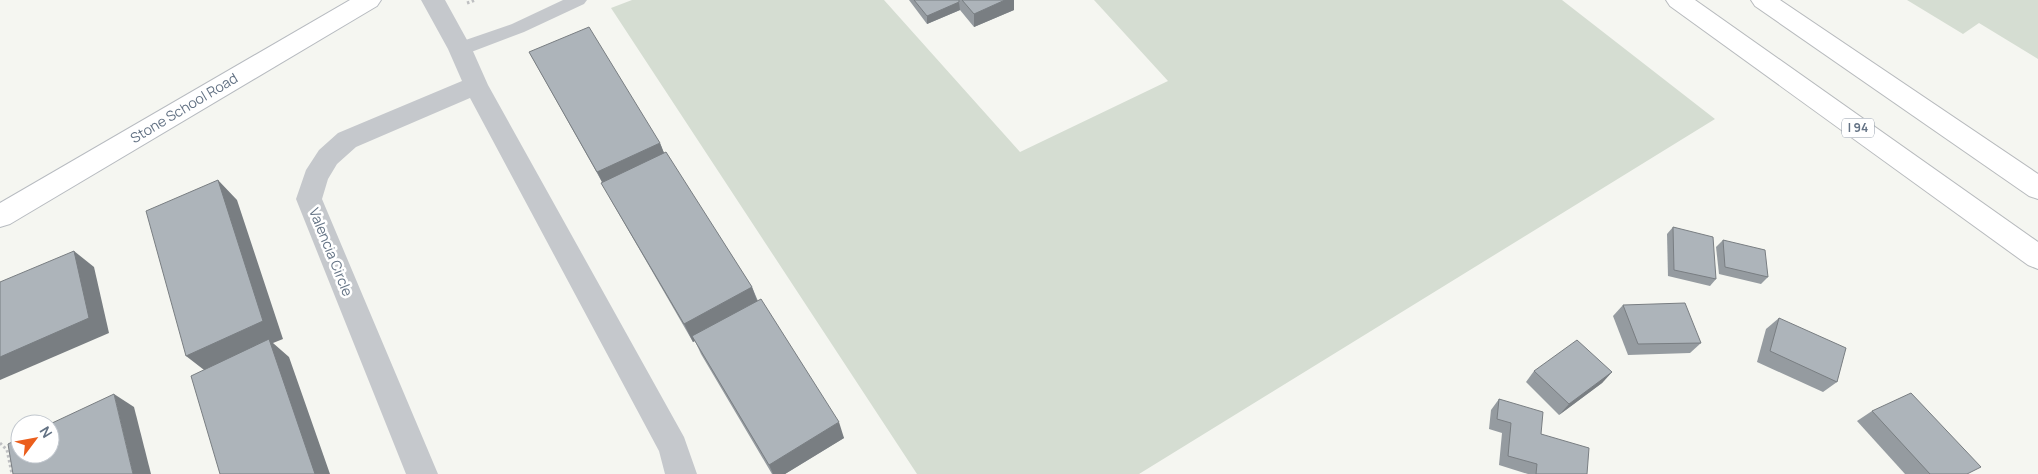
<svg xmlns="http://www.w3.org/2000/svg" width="2038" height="474" font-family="Manrope,sans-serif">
<rect width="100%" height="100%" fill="#f5f6f1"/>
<g fill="#d5ddd2">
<polygon points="632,0 884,0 1020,152 1168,81 1094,0 1562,0 1715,119 1139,474 917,474 611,8"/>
<polygon points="1907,0 2038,0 2038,59 1979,23 1963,34"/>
</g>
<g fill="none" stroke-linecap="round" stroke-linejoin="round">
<g stroke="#b7bbc0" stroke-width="2">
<polygon id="secondary" points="350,0 381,0 377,6 10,224 0,227 0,203"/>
</g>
<g stroke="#b7babd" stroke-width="2">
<g id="motorway">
<polygon points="1666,0 1695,0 2038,242 2038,269 2028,265 1670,6"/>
<polygon points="1751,0 1780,0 2038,174 2038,199 2029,196 1755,6"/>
</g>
</g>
<g stroke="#bfc0c2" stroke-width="3" stroke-dasharray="2.5 2.5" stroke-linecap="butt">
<polyline points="467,3 476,0"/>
<polyline points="0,443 7,450 12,474"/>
</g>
<polygon fill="#c5c8cc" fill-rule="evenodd" points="563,0 587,0 584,4 524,32 466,54 460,56 454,54 451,49 454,44 512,24"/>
<polygon fill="#c5c8cc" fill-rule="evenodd" points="421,0 445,0 472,49 488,85 684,437 697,474 665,474 659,451 470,98 356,147 337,164 328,179 322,199 438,474 406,474 296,199 306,170 319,150 338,133 462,81 448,49"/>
<use href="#secondary" fill="#fff" fill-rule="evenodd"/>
<use href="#motorway" fill="#fff" fill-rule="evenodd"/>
</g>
<g fill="#959ba0">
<polygon points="909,0 1014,0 1014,10 974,27 960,10 927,24"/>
<polygon points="529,52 660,143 664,153 752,287 758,301 844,438 785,474 772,474 701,354 695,341 693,342 612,202 602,182"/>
<polygon points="1673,227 1716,279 1710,286 1668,276 1667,234"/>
<polygon points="1723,240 1768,277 1761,284 1719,274 1716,247"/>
<polygon points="1623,305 1701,343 1690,353 1628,355 1613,316"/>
<polygon points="1779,318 1837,382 1823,392 1757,362 1766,329"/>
<polygon points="1534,371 1612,372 1602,383 1559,415 1526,382"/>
<polygon points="1499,399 1541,434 1587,474 1528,474 1499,465 1502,433 1489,429 1491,410"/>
<polygon points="1872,411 1968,474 1905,474 1857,421"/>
</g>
<g fill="#797e82">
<polygon points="1005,0 1014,0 1014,10 974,27 974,14"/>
<polygon points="959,2 960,10 927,24 927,16"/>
<polygon points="660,143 668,163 607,192 597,172"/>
<polygon points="218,180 237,200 283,339 273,343 289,357 330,474 315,474 208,373 186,356"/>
<polygon points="74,251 94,267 109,333 0,380 0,357"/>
<polygon points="752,287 759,306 693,342 684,324"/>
<polygon points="1612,372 1602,383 1559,415 1569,404"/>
<polygon points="114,394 134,407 151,474 133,474"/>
<polygon points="839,422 844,438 785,474 773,474 769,465"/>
</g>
<g fill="#adb4ba" stroke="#797e82">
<polygon points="914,0 959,0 959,2 927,16"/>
<polygon points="962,0 1005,0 974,14"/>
<polygon points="589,27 660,143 597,172 529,52"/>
<polygon points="666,152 752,287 684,324 601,183"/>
<polygon points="218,180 263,321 186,356 146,211"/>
<polygon points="1673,227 1713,237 1716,279 1674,270"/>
<polygon points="1723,240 1765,250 1768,277 1725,267"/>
<polygon points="74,251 89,318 0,357 0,282"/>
<polygon points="761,299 839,422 769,465 692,336"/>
<polygon points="1685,303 1701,343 1638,344 1623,305"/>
<polygon points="1779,318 1846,348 1837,382 1770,351"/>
<polygon points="269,339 315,474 220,474 191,376"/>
<polygon points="1577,340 1612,372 1569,404 1534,371"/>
<polygon points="1911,393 1981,467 1967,474 1930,474 1872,411"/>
<polygon points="114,394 133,474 13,474 8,444 20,438 20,454 50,454 50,424"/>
<polygon points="1499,399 1543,412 1541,434 1589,448 1587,474 1536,474 1537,464 1508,456 1511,423 1497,419"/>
</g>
<g text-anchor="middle" stroke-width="5" stroke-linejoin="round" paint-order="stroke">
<rect fill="#fff" stroke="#929ca9" stroke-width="1" x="1842" y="118.5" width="32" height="19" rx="4"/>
<g font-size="12" font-weight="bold" fill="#637284">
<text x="1858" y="132">I 94</text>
</g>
<g font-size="14" fill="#637284" stroke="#fff">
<text transform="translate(184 108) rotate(-31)" y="5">Stone School Road</text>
<text transform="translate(331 252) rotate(68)" y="5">Valencia Circle</text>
</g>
</g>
<g transform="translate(35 439) rotate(58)"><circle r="24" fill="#ffffff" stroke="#c1c7ce"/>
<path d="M0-4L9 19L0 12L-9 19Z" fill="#eb5e1c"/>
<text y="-8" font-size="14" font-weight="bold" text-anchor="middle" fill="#637284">N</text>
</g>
</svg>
